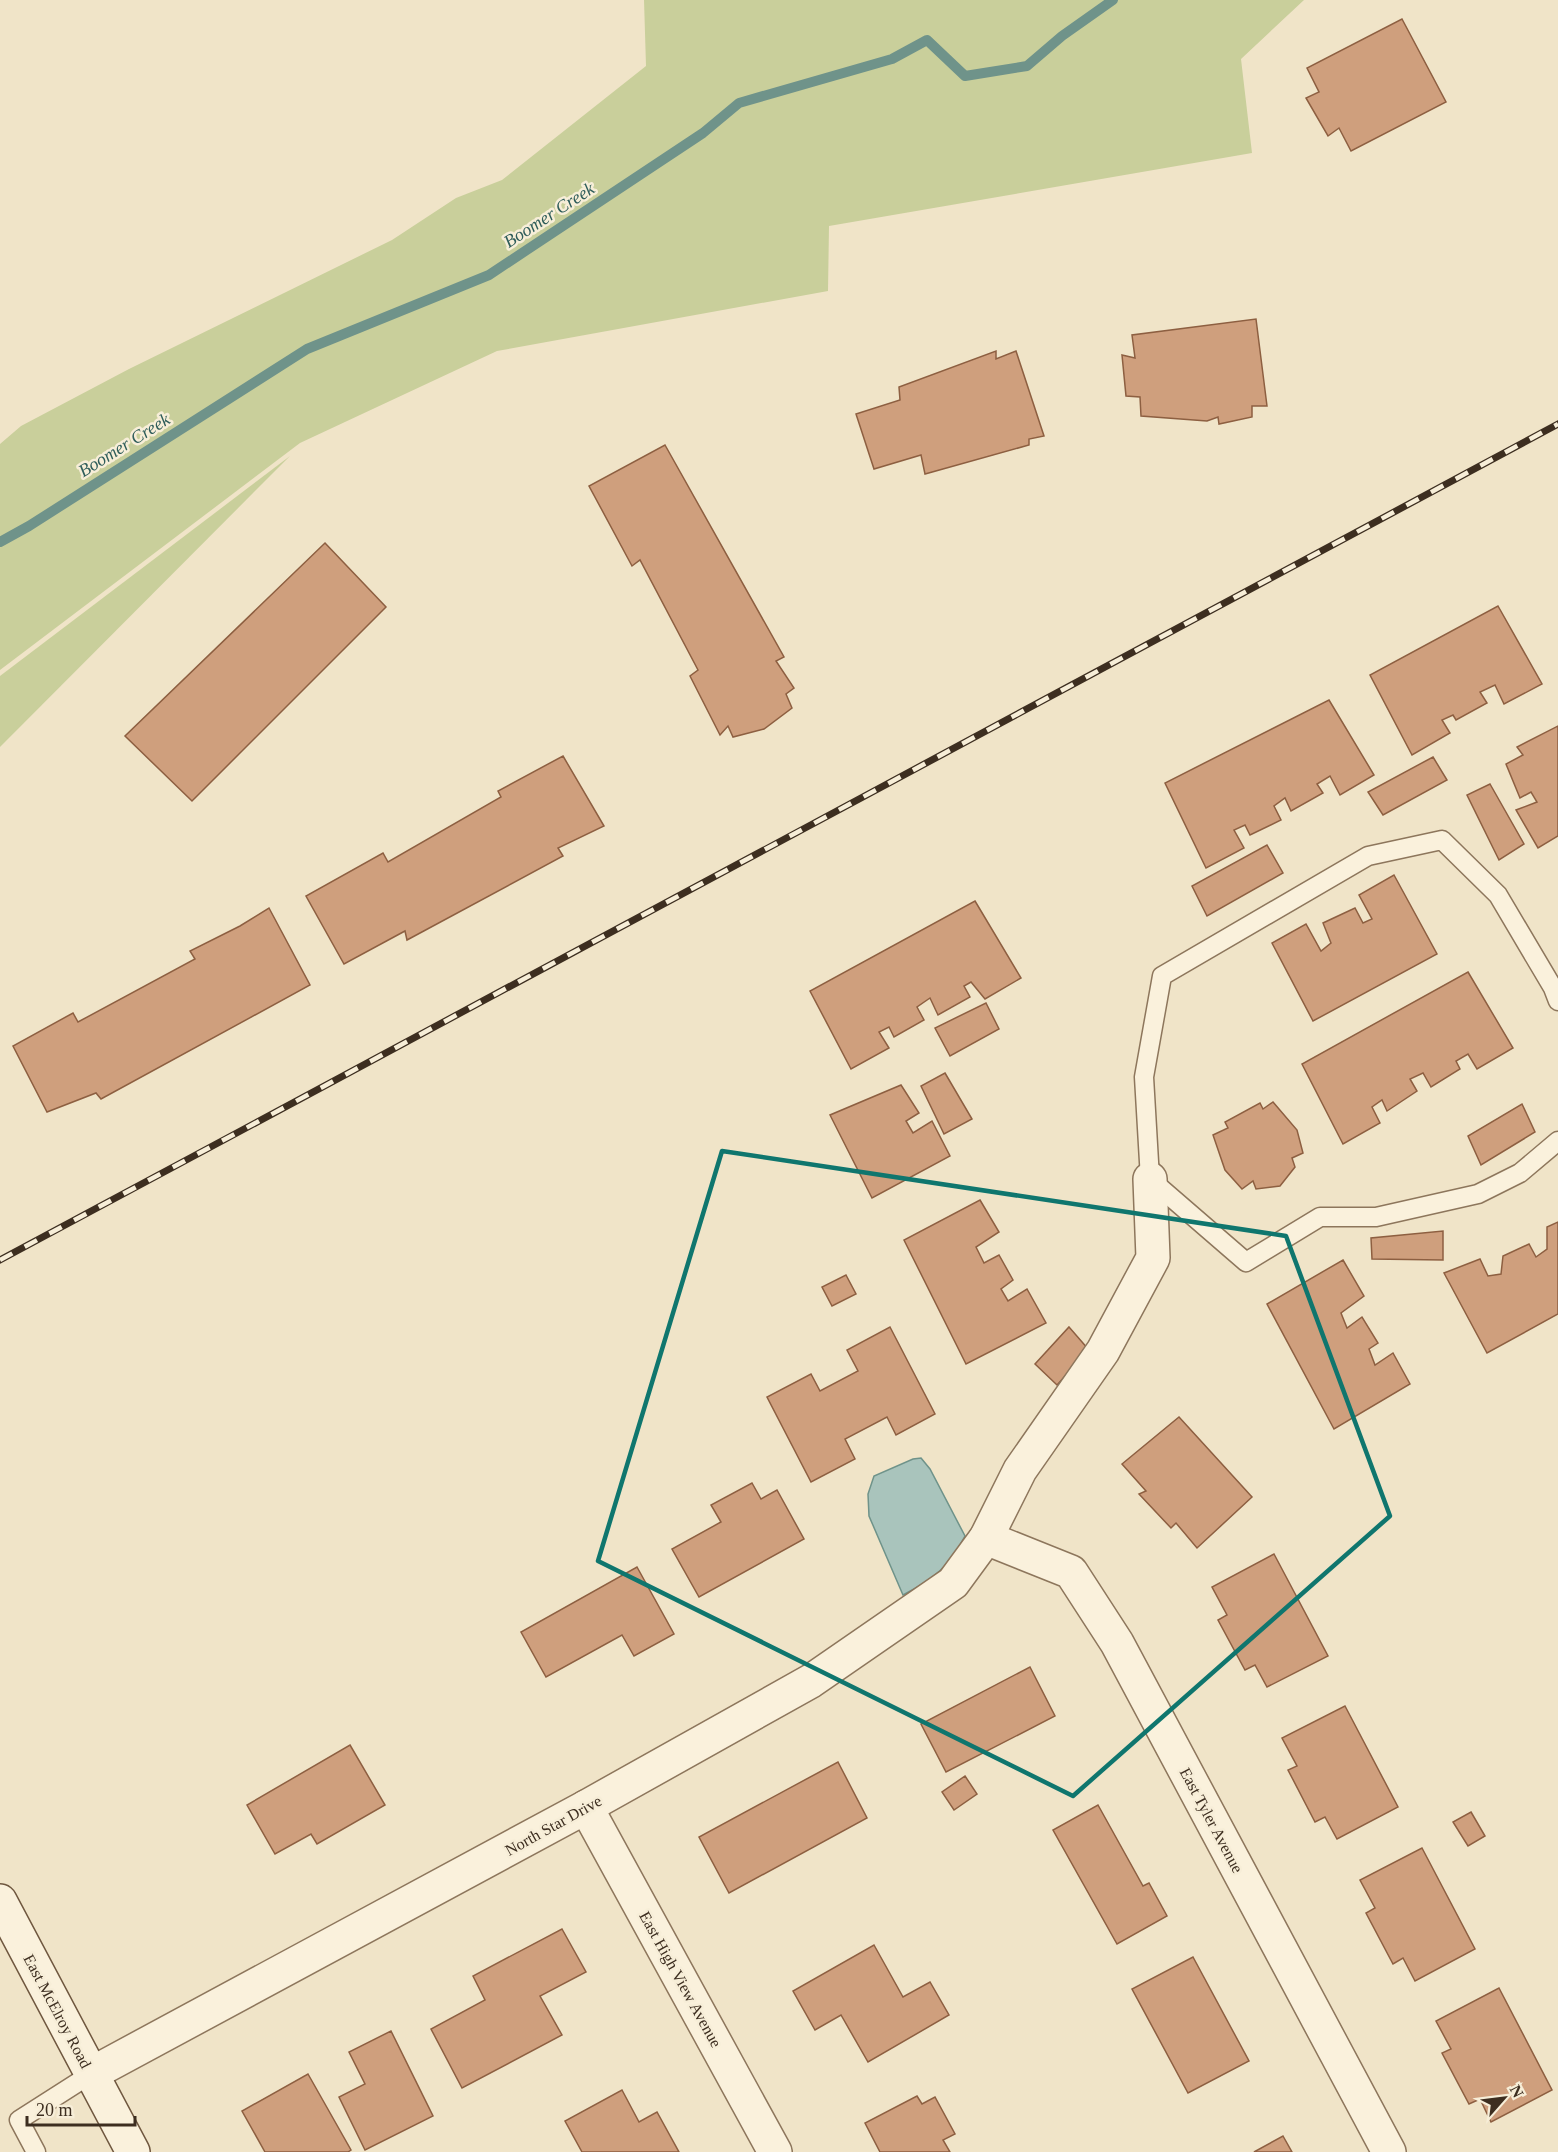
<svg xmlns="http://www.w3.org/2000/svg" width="1558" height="2152" font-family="Georgia,serif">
<rect width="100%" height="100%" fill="#f0e4c8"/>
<g fill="#c9cf9b">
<polygon points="644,0 1304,0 1241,59 1252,153 829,226 828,291 497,351 300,443 0,670 0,444 21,426 129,369 392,240 456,198 502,180 646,66"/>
<polygon points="290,456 0,747 0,676"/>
</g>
<path fill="#a9c4bc" stroke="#6f938a" stroke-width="1.5" d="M921,1458L930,1469L965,1536C949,1567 934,1579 903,1595L869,1516L868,1494L874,1476L913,1459Z"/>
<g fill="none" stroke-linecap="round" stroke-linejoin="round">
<polyline stroke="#6f938a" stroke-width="10" points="0,542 29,526 307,349 489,275 703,133 739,103 892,59 927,40 965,76 1027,66 1062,36 1113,0"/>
</g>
<g fill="#cf9f7d" stroke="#8d5f41" stroke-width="1.5">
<polygon points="1402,19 1446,102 1351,151 1339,128 1328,136 1306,98 1319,92 1307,68"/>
<polygon points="1256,319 1267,406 1252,406 1252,417 1219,424 1218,417 1207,421 1141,416 1140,397 1126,396 1122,355 1135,358 1132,335"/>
<polygon points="996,351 996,359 1016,351 1044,436 1029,439 1029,445 925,474 921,455 874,469 856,414 900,400 899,387"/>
<polygon points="665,445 784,657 776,661 794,688 786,694 792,708 764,729 733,737 728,726 720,735 690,676 698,670 640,560 632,566 589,486"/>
<polygon points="325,543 386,607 192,801 125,736"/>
<polygon points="1498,606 1542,684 1504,704 1495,685 1480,692 1487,703 1456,720 1453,715 1442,720 1450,733 1412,755 1370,675"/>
<polygon points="1329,700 1374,775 1340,795 1330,776 1317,784 1323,793 1291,811 1285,798 1274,806 1281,820 1250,835 1245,825 1234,830 1244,848 1206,868 1165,783"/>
<polygon points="1558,726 1558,836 1538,848 1516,810 1537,802 1531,792 1520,798 1506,764 1523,755 1517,747"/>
<polygon points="563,756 604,826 558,848 563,856 407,940 405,931 344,964 306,896 383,853 388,862 501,797 498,791"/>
<polygon points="1433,757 1447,780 1383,815 1368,792"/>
<polygon points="1490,784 1524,844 1499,860 1467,795"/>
<polygon points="1267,845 1283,873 1207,916 1192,886"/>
<polygon points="1394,875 1437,954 1313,1021 1272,943 1306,924 1321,951 1331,943 1323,923 1355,908 1363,923 1372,919 1359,895"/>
<polygon points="975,901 1021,978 985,999 971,982 964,986 970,997 938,1015 930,998 917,1007 924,1020 894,1037 889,1027 879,1032 889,1048 851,1069 810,991"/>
<polygon points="269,908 310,985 101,1099 96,1093 47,1112 13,1046 73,1013 78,1022 195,959 190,951 240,926"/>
<polygon points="1468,972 1513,1048 1477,1069 1468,1054 1456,1061 1460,1069 1431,1087 1423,1073 1410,1079 1417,1091 1387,1111 1382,1100 1372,1107 1380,1123 1343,1144 1302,1064"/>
<polygon points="986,1003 999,1029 950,1056 935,1028"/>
<polygon points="945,1073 972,1119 944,1134 921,1086"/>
<polygon points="901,1085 919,1113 906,1121 913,1133 932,1121 950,1156 872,1198 830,1115"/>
<polygon points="1273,1102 1297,1130 1303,1153 1292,1158 1295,1167 1280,1186 1256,1189 1253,1181 1242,1189 1225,1170 1213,1135 1228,1128 1225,1122 1260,1103 1263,1109"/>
<polygon points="1522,1104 1535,1132 1481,1165 1468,1136"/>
<polygon points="980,1200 999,1232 976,1247 984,1263 999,1255 1013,1280 1001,1289 1008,1301 1027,1289 1046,1323 966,1364 904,1240"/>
<polygon points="1558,1222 1558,1314 1487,1353 1444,1273 1480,1259 1488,1276 1501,1274 1503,1256 1529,1244 1536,1257 1547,1249 1547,1227"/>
<polygon points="1443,1231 1443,1260 1372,1259 1371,1238"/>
<polygon points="1343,1260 1364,1296 1341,1313 1347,1328 1362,1317 1378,1343 1369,1349 1375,1365 1393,1353 1410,1384 1334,1429 1267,1304"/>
<polygon points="846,1275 856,1294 832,1306 822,1287"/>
<polygon points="890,1327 935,1414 896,1435 887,1417 845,1439 855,1459 811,1482 767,1397 811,1374 820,1391 858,1371 847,1350"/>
<polygon points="1069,1327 1089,1350 1057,1385 1035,1364"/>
<polygon points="1179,1417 1252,1497 1197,1548 1176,1523 1171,1528 1139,1494 1146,1491 1122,1464"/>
<polygon points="752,1483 761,1499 777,1490 804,1539 699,1597 672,1549 721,1522 711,1505"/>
<polygon points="1274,1554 1328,1656 1267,1687 1255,1665 1245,1670 1218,1620 1227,1615 1212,1587"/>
<polygon points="637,1567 674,1634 634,1656 622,1635 546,1677 521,1632"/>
<polygon points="1030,1667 1055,1716 946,1772 921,1724"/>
<polygon points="1345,1706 1398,1807 1337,1839 1325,1817 1315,1822 1288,1770 1297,1766 1282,1738"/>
<polygon points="350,1745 385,1805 317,1844 311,1834 275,1854 247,1805"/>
<polygon points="838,1762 867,1818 729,1893 699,1837"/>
<polygon points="965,1776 977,1794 954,1810 942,1792"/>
<polygon points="1098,1805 1143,1886 1149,1883 1167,1916 1117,1944 1053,1830"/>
<polygon points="1471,1812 1485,1836 1468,1846 1453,1822"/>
<polygon points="1422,1848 1475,1949 1415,1981 1403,1958 1393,1964 1366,1913 1375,1908 1360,1880"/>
<polygon points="562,1929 586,1972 540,1996 562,2035 462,2088 431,2029 485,2000 473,1976"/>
<polygon points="874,1945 903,1997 930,1982 949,2015 868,2062 841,2015 815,2030 793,1991"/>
<polygon points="1193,1957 1249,2061 1188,2093 1132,1989"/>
<polygon points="1499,1988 1552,2090 1491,2122 1480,2099 1469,2104 1442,2053 1451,2049 1436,2021"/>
<polygon points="391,2031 433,2116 365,2150 339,2097 365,2084 349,2052"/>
<polygon points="308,2074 351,2150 348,2152 265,2152 242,2111"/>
<polygon points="622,2090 639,2122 657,2112 679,2152 582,2152 565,2121"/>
<polygon points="917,2096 922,2104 935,2097 955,2134 943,2140 950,2152 880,2152 865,2123"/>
<polygon points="1283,2136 1292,2152 1254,2152"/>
</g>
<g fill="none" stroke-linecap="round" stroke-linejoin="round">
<g stroke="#8d765c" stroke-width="21">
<g id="service">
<polyline points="1558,1001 1553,988 1498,895 1442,840 1368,856 1162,976 1144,1077 1150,1179 1246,1262 1320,1217 1376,1217 1478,1194 1520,1173 1558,1141"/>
<polyline points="36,2152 19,2120 91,2074"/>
</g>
</g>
<g stroke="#8d765c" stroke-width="36">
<g id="minor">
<polyline points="986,1538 1071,1572 1117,1643 1389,2152"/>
<polyline points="586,1807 775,2152"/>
<polyline points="91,2074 586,1807 811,1681 953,1583 986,1538 1020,1470 1103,1351 1153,1258 1150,1179"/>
</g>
</g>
<g stroke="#6f573f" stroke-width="36">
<polyline id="secondary" points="0,1901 133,2152"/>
</g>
<use href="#service" stroke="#faf1dc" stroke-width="18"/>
<use href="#minor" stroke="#faf1dc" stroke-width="33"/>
<use href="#secondary" stroke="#faf1dc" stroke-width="33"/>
<g stroke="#3d2e20" stroke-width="7">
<polyline id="rail" points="0,1260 1558,424"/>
</g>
<use href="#rail" stroke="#f7eed8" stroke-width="4.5" stroke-dasharray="14" stroke-linecap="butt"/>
</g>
<path fill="none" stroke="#0f766e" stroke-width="4.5" stroke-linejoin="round" d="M722,1151L1286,1236L1390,1516L1073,1796L598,1561Z"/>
<g text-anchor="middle" stroke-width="5" stroke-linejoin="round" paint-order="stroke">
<g font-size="16" fill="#3d2e20" stroke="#f7eed8">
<text transform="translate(1212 1820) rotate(62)" y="6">East Tyler Avenue</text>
<text transform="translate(553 1825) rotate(-29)" y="6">North Star Drive</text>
<text transform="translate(681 1979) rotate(61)" y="6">East High View Avenue</text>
<text transform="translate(58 2011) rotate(62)" y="6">East McElroy Road</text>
</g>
<g font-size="18" font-style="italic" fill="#2f5d5a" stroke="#f7eed8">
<text transform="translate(549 215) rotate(-33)" y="6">Boomer Creek</text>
<text transform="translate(124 445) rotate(-32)" y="6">Boomer Creek</text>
</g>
</g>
<g transform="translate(1504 2098) rotate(62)" stroke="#f7eed8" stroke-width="4.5" paint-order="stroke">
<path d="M0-4.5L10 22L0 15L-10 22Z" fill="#3d2e20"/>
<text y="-9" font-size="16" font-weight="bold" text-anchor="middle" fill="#3d2e20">N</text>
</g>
<path d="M27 2116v9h108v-9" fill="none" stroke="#3d2e20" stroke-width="3"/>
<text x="36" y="2116" font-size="18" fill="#3d2e20" stroke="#f7eed8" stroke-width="4.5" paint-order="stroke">20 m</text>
</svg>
